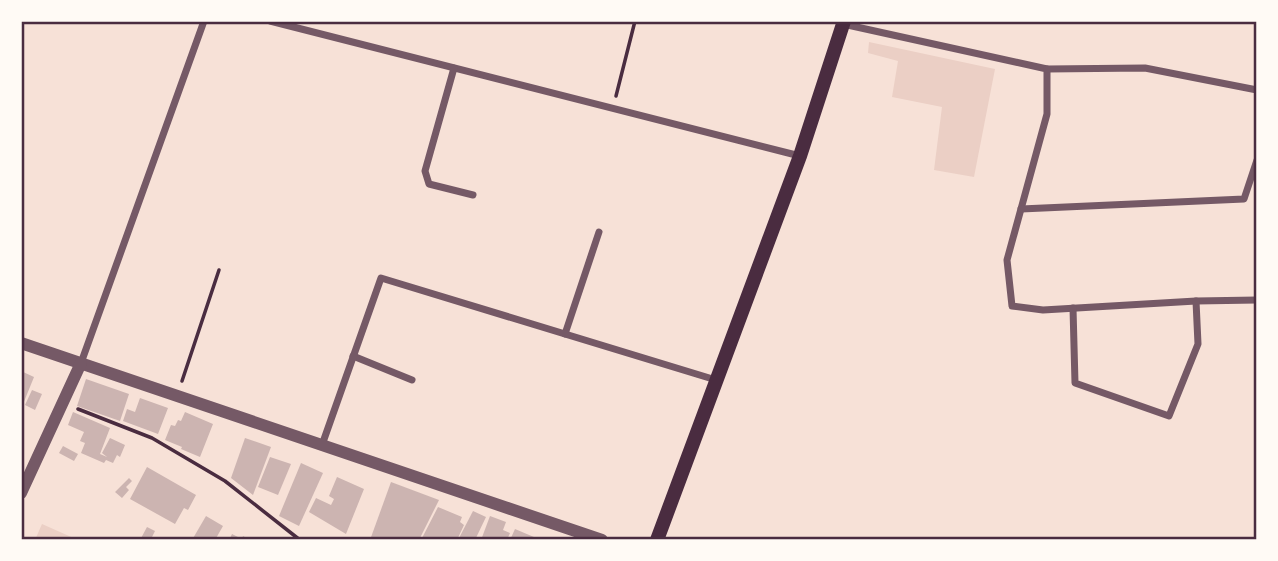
<svg xmlns="http://www.w3.org/2000/svg" width="1278" height="561" font-family="Ubuntu,sans-serif">
<rect width="100%" height="100%" fill="#f7e1d7"/>
<g fill="#ebcfc5">
<polygon points="869,42 995,69 974,177 934,170 942,107 892,97 898,61 868,53"/>
<polygon points="42,524 78,540 35,540"/>
</g>
<g fill="#ccb4b1">
<polygon points="21,371 34,377 21,409"/>
<polygon points="86,379 129,394 120,421 77,406"/>
<polygon points="32,390 42,394 35,410 25,405"/>
<polygon points="140,398 168,408 158,434 123,421 127,409 135,412"/>
<polygon points="73,412 110,428 100,454 107,457 102,453 110,438 125,445 120,457 117,455 113,463 106,460 104,463 81,453 85,443 80,441 84,432 68,425"/>
<polygon points="185,412 213,424 200,457 181,449 182,447 165,440 171,425 175,426 178,420 181,421"/>
<polygon points="245,438 271,447 253,495 231,478"/>
<polygon points="63,446 78,454 74,461 59,453"/>
<polygon points="270,457 291,464 278,495 258,487"/>
<polygon points="301,463 323,473 299,526 279,516"/>
<polygon points="147,467 196,495 188,510 184,508 175,524 130,499"/>
<polygon points="337,477 364,489 346,534 309,512 316,498 331,505 334,499 329,496"/>
<polygon points="129,478 132,481 126,487 129,490 122,498 115,492"/>
<polygon points="391,482 439,500 419,540 370,540"/>
<polygon points="438,507 462,517 460,522 464,525 457,540 421,540"/>
<polygon points="473,511 486,517 475,540 458,540"/>
<polygon points="206,516 223,526 215,540 192,540"/>
<polygon points="490,516 506,522 503,530 510,533 507,540 481,540"/>
<polygon points="147,527 155,531 152,537 158,540 140,540"/>
<polygon points="515,529 541,540 510,540"/>
<polygon points="232,534 242,539 243,536 250,540 229,540"/>
</g>
<g fill="none" stroke-linecap="round" stroke-linejoin="round">
<g stroke="#4a2c40" stroke-width="3.5">
<polyline points="616,96 635,21"/>
<polyline points="182,381 219,270"/>
<polyline points="78,409 152,438 225,481 300,540"/>
</g>
<g stroke="#755966" stroke-width="7">
<polyline points="270,21 800,156"/>
<polyline points="843,24 1047,69 1047,114 1007,260 1012,306 1043,310 1196,301 1257,300"/>
<polyline points="454,68 425,171 429,184 473,195"/>
<polyline points="1047,69 1145,68 1257,90"/>
<polyline points="1021,209 1244,199 1257,160"/>
<polyline points="1073,308 1075,383 1169,416 1198,344 1196,301"/>
<polyline points="565,334 599,232"/>
<polyline points="353,356 412,380"/>
<polyline points="81,363 204,21"/>
<polyline points="322,445 381,278 716,380"/>
</g>
<g stroke="#755966" stroke-width="12">
<polyline points="21,343 602,540"/>
<polyline points="21,493 81,363"/>
</g>
<polyline stroke="#4a2c40" stroke-width="14" points="657,540 800,156 844,21"/>
</g>
<rect width="1278" height="561" fill="none" stroke="#fffaf5" stroke-width="46"/>
<rect x="23" y="23" width="1232" height="515" fill="none" stroke="#4a2c40" stroke-width="2.5"/>
</svg>
